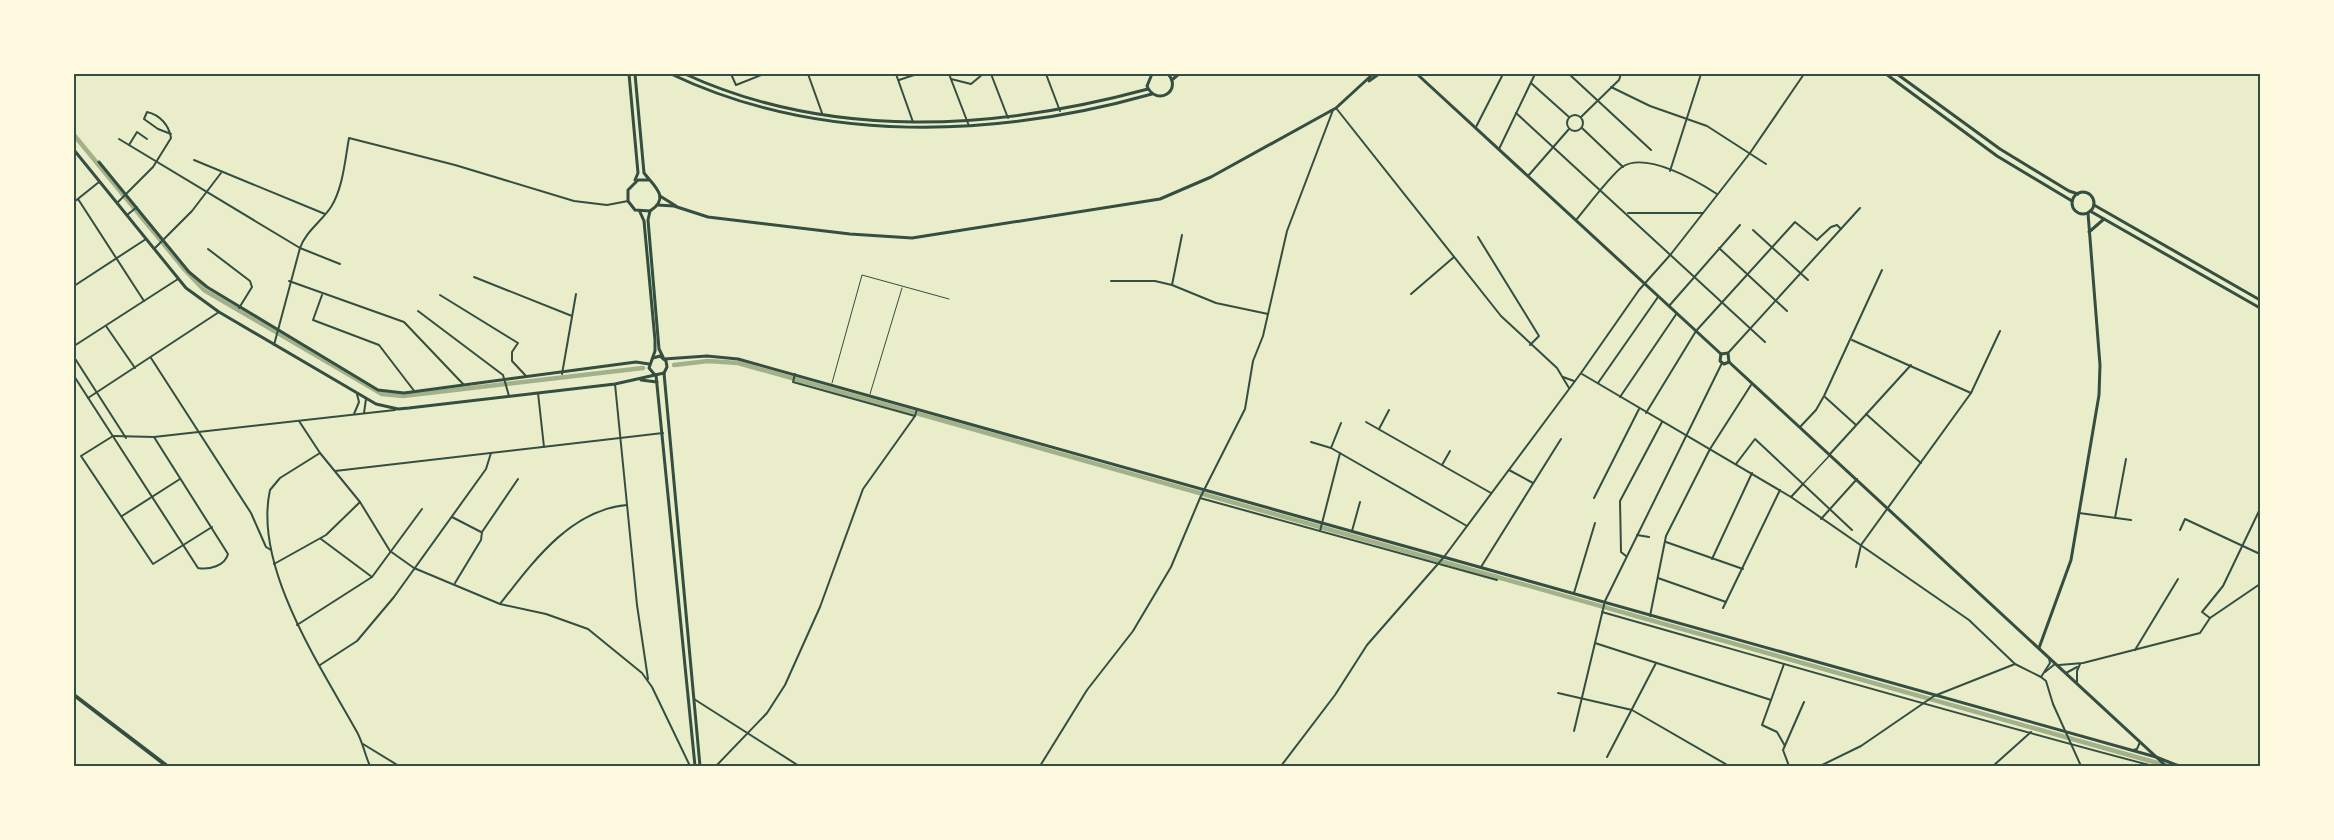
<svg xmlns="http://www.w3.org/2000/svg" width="2334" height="840" font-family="Helvetica,sans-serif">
<rect width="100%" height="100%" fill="#e9edc9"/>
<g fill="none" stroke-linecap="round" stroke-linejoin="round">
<g stroke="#a3b18a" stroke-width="4.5">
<polyline points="74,135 185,270 204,290 382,394 403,396 643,368"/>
<polyline points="674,365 708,361 738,363 2168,766"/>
</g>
<g stroke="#344e41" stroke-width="1">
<polyline points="832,383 862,275 949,299"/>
<polyline points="870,394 902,288"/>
</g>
<polyline stroke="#344e41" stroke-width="1.5" points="1803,484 1830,455"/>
<g stroke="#344e41" stroke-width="2">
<polyline points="731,74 736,85"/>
<polyline points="808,74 822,113"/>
<polyline points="896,74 913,122"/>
<polyline points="949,74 969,126"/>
<polyline points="991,74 1008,118"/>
<polyline points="1046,74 1060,111"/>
<polyline points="1569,74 1651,150"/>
<polyline points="951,79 971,84 983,74"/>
<polyline points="899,80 917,74"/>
<polyline points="1531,83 1569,117"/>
<polyline points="736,85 764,74"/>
<polyline points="1611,87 1650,106 1707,126 1766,164"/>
<polyline points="1336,108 1501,316 1557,368 1569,388"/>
<polyline points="1516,113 1765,342"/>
<circle cx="1575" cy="123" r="8"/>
<polyline points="1581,117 1619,80 1621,74"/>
<polyline points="1476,127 1503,74"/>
<polyline points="1582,128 1623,167"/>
<polyline points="119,139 300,248 340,264"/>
<polyline points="129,145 137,132 147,139"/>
<polyline points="1499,149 1535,74"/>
<polyline points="194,160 325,214"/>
<polyline points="1670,171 1701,74"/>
<polyline points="1528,176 1569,129"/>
<polyline points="78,199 144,301"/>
<polyline points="74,202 99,182"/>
<path d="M117,203L153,167L171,138C169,125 160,115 147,112L144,119L158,129L171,134"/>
<polyline points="1628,213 1703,213"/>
<polyline points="127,215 137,207"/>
<path d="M1576,220C1587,207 1610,176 1622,167C1646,151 1697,181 1717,194"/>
<polyline points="1753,230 1808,280"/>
<polyline points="1478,237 1539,336 1530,345"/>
<polyline points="1719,248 1787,311"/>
<polyline points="154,249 192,211 221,173"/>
<polyline points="208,249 250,281 252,287 239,308"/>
<polyline points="474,277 572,316"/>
<polyline points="289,281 404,322 464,385"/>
<polyline points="1111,281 1155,281 1172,285 1216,303 1268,314"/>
<polyline points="1172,285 1182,235"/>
<polyline points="74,286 146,239"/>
<polyline points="1411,294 1454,257"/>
<polyline points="322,295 313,320 379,345 415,392"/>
<polyline points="440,295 518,343 512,352 512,361 526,376"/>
<polyline points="1669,306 1740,225"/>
<polyline points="418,311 503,375 509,396"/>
<polyline points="106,326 135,368"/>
<polyline points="1852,340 1971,393"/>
<path d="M274,345L300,248C306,231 321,222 331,207C343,188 345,160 349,138L455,165L574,201L607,205L628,201"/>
<polyline points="74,346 178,279"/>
<polyline points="1728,353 1860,208"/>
<polyline points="74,357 126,438"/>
<polyline points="151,358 251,513 266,547 271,550"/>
<polyline points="562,374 576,294"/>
<polyline points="795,374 793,382 915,416"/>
<polyline points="1582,374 1791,497 1969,620 2015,664 2041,677 2046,681 2053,704 2081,766"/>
<path d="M74,376L198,568C209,570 225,566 228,554L154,437"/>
<polyline points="1563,377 1574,381"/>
<polyline points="1598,383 1658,297"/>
<polyline points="615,384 637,605 648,679"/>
<polyline points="538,393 544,447"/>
<polyline points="1620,397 1677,313"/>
<polyline points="1825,397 1856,425"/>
<polyline points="88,398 219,312"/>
<polyline points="364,413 366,399"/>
<polyline points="1646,413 1696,331 1795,222 1817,240 1831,227 1837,225 1841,229"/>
<polyline points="354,414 359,402 357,394"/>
<polyline points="1866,414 1921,463"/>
<polyline points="299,421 320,453 360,502 390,551 414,568 500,604 546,614 588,629 642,673 652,687 690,766"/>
<polyline points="1366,422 1491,493"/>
<polyline points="1341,423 1331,448 1467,526"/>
<polyline points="1800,427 1816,410 1824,396 1882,270"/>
<polyline points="1379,429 1389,410"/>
<polyline points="113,436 81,456 153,564 212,527"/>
<polyline points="114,436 154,437 395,410"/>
<polyline points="1311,442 1331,448"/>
<path d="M320,453L280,478L270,490C253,567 321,667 357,732C363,743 365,755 370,766"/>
<polyline points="1830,454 1911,365"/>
<polyline points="1736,464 1755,439 1852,530"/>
<polyline points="1442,465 1450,451"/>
<polyline points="1509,470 1533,483"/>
<polyline points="335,471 663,433"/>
<polyline points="1791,497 1803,484"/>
<polyline points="1200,498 1497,580"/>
<polyline points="1594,498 1639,409"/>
<polyline points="2079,513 2131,520"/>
<polyline points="122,516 180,479"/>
<polyline points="452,517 481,532"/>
<polyline points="2115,518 2126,459"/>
<polyline points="1821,519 1857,479"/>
<polyline points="2180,530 2185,519 2260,554"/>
<polyline points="1320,531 1340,453"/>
<polyline points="1352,531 1360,502"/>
<polyline points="1637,535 1649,537"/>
<polyline points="321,539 372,577"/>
<polyline points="1666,542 1743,569"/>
<polyline points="1626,556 1621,552 1620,501 1662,422"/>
<polyline points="1712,559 1752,473"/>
<polyline points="274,564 326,535 360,502"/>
<polyline points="1481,567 1561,439"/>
<polyline points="1856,567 1861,545 1971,393 2000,331"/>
<polyline points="1658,578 1726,602"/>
<polyline points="455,583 481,540 482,532 518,479"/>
<polyline points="1574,593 1595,523"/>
<path d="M500,604C533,562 570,510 627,505"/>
<polyline points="1723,608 1780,490"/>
<path d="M1602,612C1785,664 1969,718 2153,766"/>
<polyline points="1650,616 1666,536 1710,449 1751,385"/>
<polyline points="2210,618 2202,612 2223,586 2260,509"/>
<polyline points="297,625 372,577 422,509"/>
<polyline points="1595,643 1771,700"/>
<polyline points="2135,650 2178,579"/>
<polyline points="1784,664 1762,725 1777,732 1785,746"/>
<polyline points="320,665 357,641 394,597 486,469 491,453"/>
<polyline points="2059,665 2083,663 2200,633 2210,618 2260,584"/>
<polyline points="2045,672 2055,664"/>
<polyline points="2066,673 2077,667"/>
<polyline points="2041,677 2050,663 2049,658"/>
<polyline points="2077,683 2077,671 2080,664"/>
<polyline points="1558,693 1632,710 1729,766"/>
<polyline points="694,699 799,766"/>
<polyline points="1574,731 1605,601 1722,363"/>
<polyline points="363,744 399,766"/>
<polyline points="2133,750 2137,749 2140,742"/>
<polyline points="1607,757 1656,663"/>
<polyline points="716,766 767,713 785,685 820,607 863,489 915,416 917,409"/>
<polyline points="1040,766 1087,690 1133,631 1171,567 1200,498 1245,409 1253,361 1263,336 1287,231 1333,110"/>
<polyline points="1281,766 1335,695 1367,645 1444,557 1581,373 1639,290 1671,254 1750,153 1804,74"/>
<polyline points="1789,766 1783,750 1804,702"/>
<polyline points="1820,766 1861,746 1934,696 2015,664"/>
<polyline points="1993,766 2031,732"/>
</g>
<g stroke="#344e41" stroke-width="3">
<path d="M671,74C820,145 996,138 1152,94"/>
<path d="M685,74C831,141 997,130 1148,89"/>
<path d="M1152,74L1147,86C1156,107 1183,91 1168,74"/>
<polyline points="1886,74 1997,156 2072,201"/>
<polyline points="1897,74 2000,149 2069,191 2078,194"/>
<polyline points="1173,79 1179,74"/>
<polyline points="1369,81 1379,74"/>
<polyline points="74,150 186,288 219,312 376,404 398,409 409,408 615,384 655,375"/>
<polyline points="99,162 189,272 207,287 378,390 404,393 636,362 649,364"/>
<circle cx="2083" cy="203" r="11"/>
<polyline points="660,196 676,206"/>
<polyline points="657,205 674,206 708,217 850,234 912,238 1160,199 1211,177 1336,108 1373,74"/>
<polyline points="2094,205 2260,300"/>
<polyline points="2090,211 2260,308"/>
<polyline points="2089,232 2104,219"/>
<polyline points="664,359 707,356 738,359 2156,757 2179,766"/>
<polyline points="641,380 657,382"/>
<polyline points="2039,648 2071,560 2099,395 2100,365 2088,213"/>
</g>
<g stroke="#344e41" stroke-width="3">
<polyline points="629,74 638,173 635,180"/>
<path d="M635,74L644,173C654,186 671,198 650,211L635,210L628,201V190L638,180H650"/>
<polyline points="1417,74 1721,354"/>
<polyline points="650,211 648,220 659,349 663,357"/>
<polyline points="640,212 644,221 655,340 655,351 649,368 655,375 664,373"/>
<polyline points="1721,354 1720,361 1724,364 1729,362"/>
<polyline points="1721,354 1728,353 1729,362"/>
<polyline points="653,358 660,356 666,361 667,367 664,373"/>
<polyline points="1729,362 2166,766"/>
<polyline points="664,373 700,766"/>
<polyline points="656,375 695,766"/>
</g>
<polyline stroke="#344e41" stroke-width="4" points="74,695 167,766"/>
</g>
<rect width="2334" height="840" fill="none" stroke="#fefae0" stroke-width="150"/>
<rect x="75" y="75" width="2184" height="690" fill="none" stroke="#344e41" stroke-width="2"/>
</svg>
